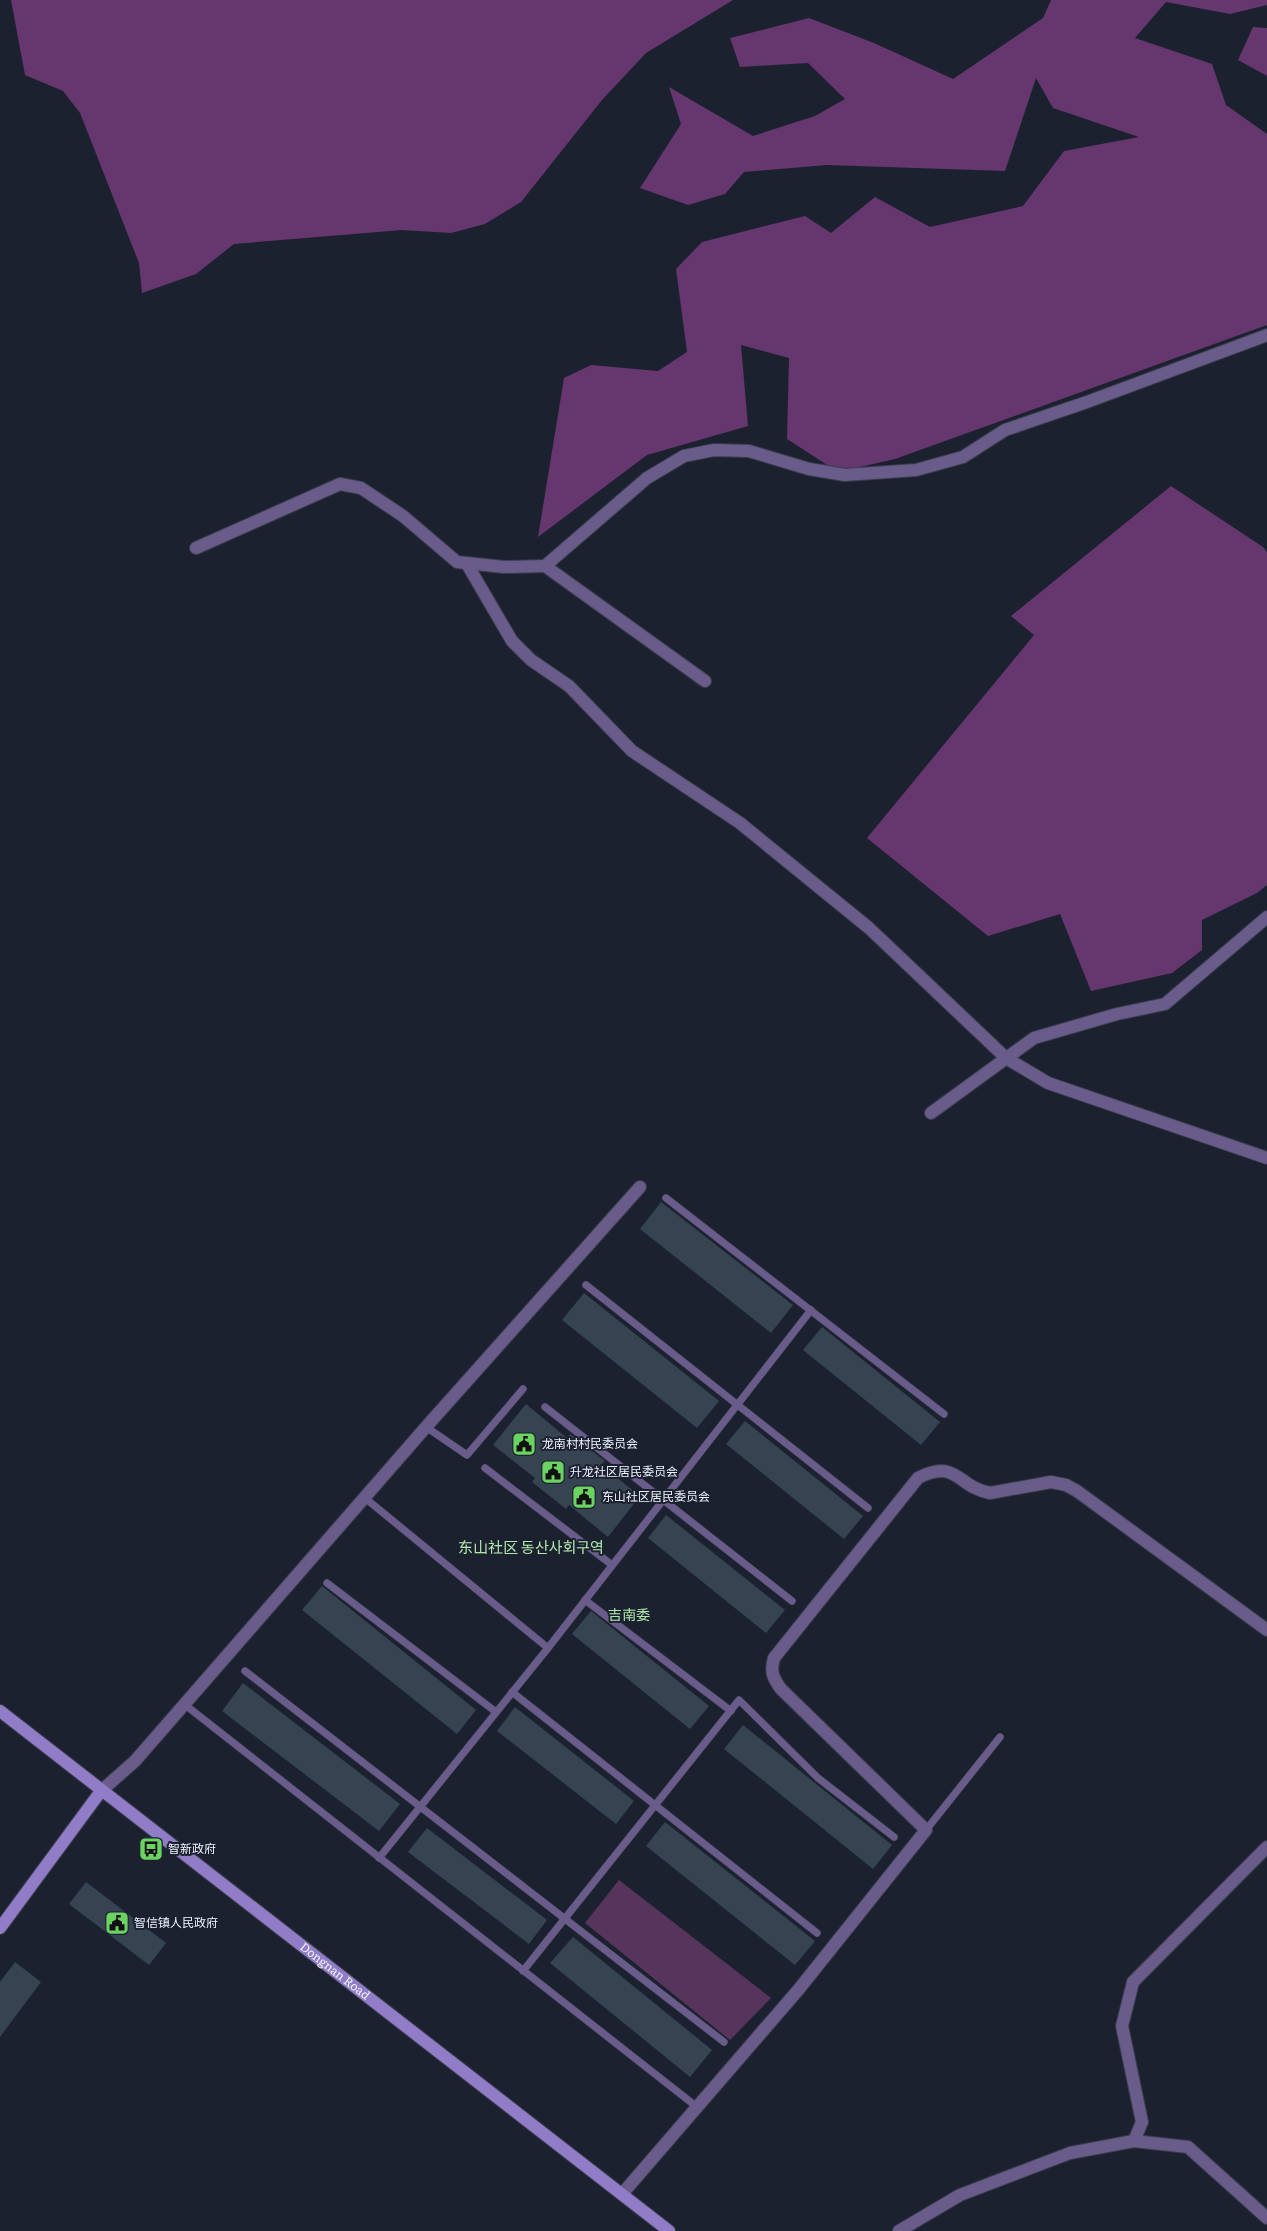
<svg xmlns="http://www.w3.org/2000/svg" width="1267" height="2231" font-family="Literata,'Noto Sans SC','Noto Sans KR',serif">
<rect width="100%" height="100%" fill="#1c2130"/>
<polygon fill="#57345c" points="619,1880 771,1998 730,2040 585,1923"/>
<g fill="#66366e">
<polygon points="11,0 733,0 646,53 602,100 521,202 485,224 451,233 402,230 234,244 196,274 142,293 139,263 80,113 63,91 25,75"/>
<polygon points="1051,0 1267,0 1267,5 1230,14 1166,2 1135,38 1212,64 1226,105 1267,134 1267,325 895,459 838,472 787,439 789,358 741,345 748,426 647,455 538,537 564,378 591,365 658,371 687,352 676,269 702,242 805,216 831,233 875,197 930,227 1023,206 1064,151 1139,137 1053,108 1036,78 1005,171 827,165 744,172 725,194 688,205 640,188 681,124 669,87 753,136 815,116 845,99 808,63 740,67 730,38 809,18 874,43 953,79 1043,18"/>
<polygon points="1253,27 1267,28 1267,76 1238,60"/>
<polygon points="1171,486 1263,547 1267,552 1267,885 1257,893 1202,920 1202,950 1172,973 1091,991 1060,914 988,936 867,838 1034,635 1011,616"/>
</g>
<g fill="#354450">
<polygon points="661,1202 793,1305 771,1333 640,1229"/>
<polygon points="584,1293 719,1401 697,1428 562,1320"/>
<polygon points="822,1327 940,1422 921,1445 803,1350"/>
<polygon points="526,1404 567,1438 570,1434 605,1461 601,1465 640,1496 608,1537 569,1505 566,1509 532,1482 535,1478 493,1445"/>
<polygon points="745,1421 863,1516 844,1539 726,1444"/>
<polygon points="666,1515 785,1610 766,1633 648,1538"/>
<polygon points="322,1586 476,1710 457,1734 302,1610"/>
<polygon points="591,1611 709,1706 690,1729 572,1634"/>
<polygon points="243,1683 400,1804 379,1831 222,1711"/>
<polygon points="515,1707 634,1801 616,1824 497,1731"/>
<polygon points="743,1725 892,1845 873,1869 724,1749"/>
<polygon points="665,1822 815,1941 795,1965 646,1846"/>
<polygon points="427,1828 547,1920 529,1944 408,1852"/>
<polygon points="86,1882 166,1943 149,1965 69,1904"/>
<polygon points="573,1937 712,2050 690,2077 550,1963"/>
<polygon points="15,1962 41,1982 0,2037 0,1982"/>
</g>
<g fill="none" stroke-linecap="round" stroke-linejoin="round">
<g stroke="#3a3e4d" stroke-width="8">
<g id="lane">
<polyline points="666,1198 944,1414"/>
<polyline points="586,1285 868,1508"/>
<polyline points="545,1407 792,1601"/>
<polyline points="426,1427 467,1455 523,1389"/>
<polyline points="485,1468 612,1565"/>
<polyline points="365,1498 548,1648"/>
<polyline points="327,1583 496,1712"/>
<polyline points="585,1600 731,1711"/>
<polyline points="245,1671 724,2042"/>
<polyline points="512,1692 817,1933"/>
<polyline points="184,1704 697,2107"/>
<polyline points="926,1830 1000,1737"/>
<polyline points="379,1858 548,1648 811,1310"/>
<polyline points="523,1971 739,1700 818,1778 894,1837"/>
</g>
</g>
<g stroke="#3a3e4d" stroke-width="14">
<g id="street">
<polyline points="196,548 340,484 361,488 403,516 457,562 504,567 545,566"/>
<polyline points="467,564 512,641 531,660 569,686 632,751 740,823 869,928 1006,1058 1048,1083 1267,1158"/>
<polyline points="705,681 545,566 647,478 684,456 714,450 749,451 809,469 845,475 916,470 963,457 1005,430 1087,402 1267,335"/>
<polyline points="931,1113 1034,1038 1117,1014 1165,1004 1267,917"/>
<polyline points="101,1791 135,1761 426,1427 640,1187"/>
<polyline points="1134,2141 1142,2122 1122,2026 1133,1982 1267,1847"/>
<path d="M622,2194L799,1989L926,1830L781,1689C773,1678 770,1672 774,1658L918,1478C957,1458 957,1487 990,1493L1051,1482L1066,1485L1077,1491L1267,1630"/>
<polyline points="899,2231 960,2195 1070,2153 1134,2141 1188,2147 1267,2218"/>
</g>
</g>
<g stroke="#3a3e4d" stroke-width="14">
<g id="secondary">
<path id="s1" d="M0,1711L669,2231"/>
<polyline points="0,1928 101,1791"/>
</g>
</g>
<use href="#lane" stroke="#695c8b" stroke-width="7"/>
<use href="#street" stroke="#695c8b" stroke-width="12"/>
<use href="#secondary" stroke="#917cc7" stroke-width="12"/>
</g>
<defs>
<g id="civic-square" transform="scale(1.25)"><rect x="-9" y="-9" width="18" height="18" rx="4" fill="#6bd362" stroke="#1c2130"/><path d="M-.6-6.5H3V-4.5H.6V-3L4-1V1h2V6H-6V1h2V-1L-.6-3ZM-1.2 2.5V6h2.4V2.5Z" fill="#111"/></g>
<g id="bus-square" transform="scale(1.25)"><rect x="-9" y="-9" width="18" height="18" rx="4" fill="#6bd362" stroke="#1c2130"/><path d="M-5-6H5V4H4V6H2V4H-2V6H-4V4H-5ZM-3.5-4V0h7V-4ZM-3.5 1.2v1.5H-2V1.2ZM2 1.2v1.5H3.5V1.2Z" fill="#111"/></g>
</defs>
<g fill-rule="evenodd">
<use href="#civic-square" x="524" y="1444"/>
<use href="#civic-square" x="553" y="1472"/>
<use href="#civic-square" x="584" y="1497"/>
<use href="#bus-square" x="151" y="1849"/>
<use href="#civic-square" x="117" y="1923"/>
</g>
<g text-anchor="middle" stroke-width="4" stroke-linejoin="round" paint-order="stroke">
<g font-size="12" fill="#eff3fd" stroke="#1c2130" text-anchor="start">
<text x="542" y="1448">龙南村村民委员会</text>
<text x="570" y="1476">升龙社区居民委员会</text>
<text x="602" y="1501">东山社区居民委员会</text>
<text x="168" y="1853">智新政府</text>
<text x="134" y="1927">智信镇人民政府</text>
</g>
<g font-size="12" fill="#eff3fd" stroke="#1c2130">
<text dy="4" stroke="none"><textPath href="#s1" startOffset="424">Dongnan Road</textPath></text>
</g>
<g font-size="14" fill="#b1e8ab" stroke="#1c2130">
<text x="629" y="1620">吉南委</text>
</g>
<g font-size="15" fill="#b1e8ab" stroke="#1c2130">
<text x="531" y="1553">东山社区 동산사회구역</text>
</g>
</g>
</svg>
